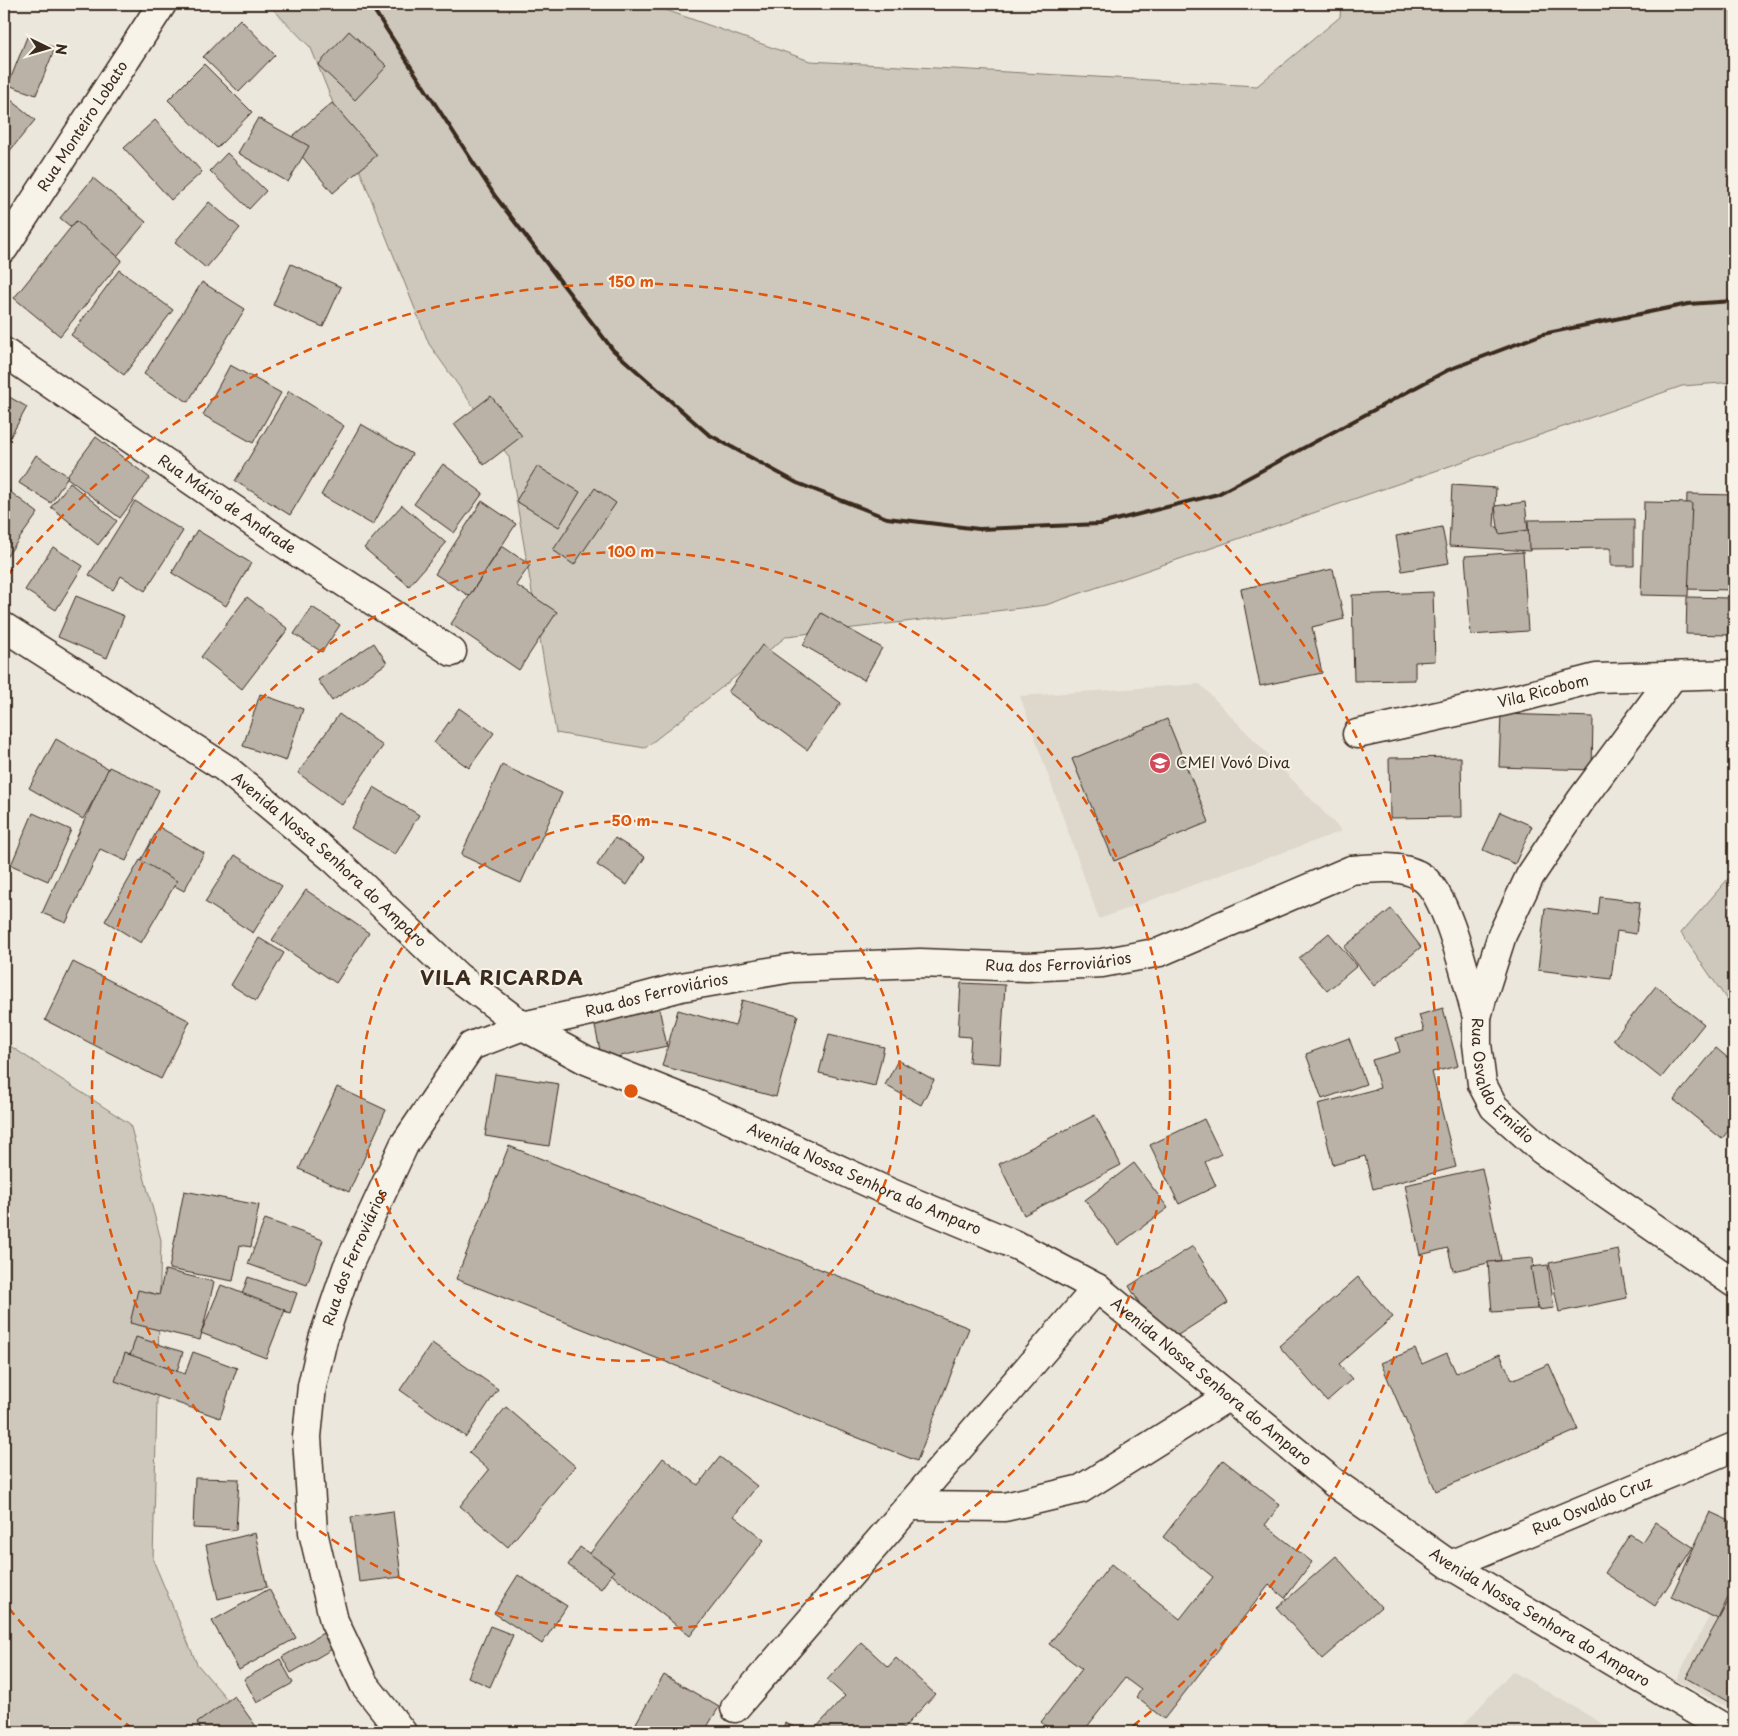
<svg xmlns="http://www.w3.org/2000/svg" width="1738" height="1736" font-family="'Playpen Sans',sans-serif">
<rect width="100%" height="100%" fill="#ece7dc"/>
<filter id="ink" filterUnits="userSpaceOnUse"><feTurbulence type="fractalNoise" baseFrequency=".02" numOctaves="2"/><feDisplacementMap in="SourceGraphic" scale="10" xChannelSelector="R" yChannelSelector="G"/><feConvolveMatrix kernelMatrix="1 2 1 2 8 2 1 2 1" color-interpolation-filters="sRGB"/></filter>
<g filter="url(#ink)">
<g fill="#ddd7cc">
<polygon points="1200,684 1342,831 1099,919 1020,696"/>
<polygon points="1734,1569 1734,1711 1676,1680"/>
<polygon points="1512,1671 1617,1732 1457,1732"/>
</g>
<g fill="#cec8bc" stroke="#84796d">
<polygon points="268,4 649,4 810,61 1257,86 1340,17 1341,4 1734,4 1734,382 1682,386 1046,605 787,636 645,748 556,733 509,457 429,344 311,48"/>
<polygon points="1734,872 1734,1010 1681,933"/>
<polygon points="4,1042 130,1124 161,1240 153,1560 197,1664 255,1732 4,1732"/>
</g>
<g fill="#bab2a7" stroke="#3b2a1e">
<polygon points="240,19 275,55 239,92 203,57"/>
<polygon points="349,31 387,66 355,100 318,65"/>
<polygon points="27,37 55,48 36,95 8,85"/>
<polygon points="204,64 252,112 217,148 168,100"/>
<polygon points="4,94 35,120 4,158"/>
<polygon points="332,103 377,155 333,193 288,140"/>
<polygon points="258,118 309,146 288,182 238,153"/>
<polygon points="155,120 202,172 171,200 124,148"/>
<polygon points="227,153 266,191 249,209 210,171"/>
<polygon points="93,178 146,222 113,261 60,218"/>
<polygon points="209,202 240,228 206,268 175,242"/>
<polygon points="76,221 122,260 60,336 14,298"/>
<polygon points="291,264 341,287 323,327 273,305"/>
<polygon points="119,270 173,310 124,375 71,335"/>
<polygon points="202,282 245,309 188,402 144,374"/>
<polygon points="230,365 281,393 253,443 203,415"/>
<polygon points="289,391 344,426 290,515 235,481"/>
<polygon points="4,394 27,407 4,448"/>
<polygon points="491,396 522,436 484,465 454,424"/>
<polygon points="361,424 412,454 373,525 321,495"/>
<polygon points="96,437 150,478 120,518 66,477"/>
<polygon points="36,455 68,476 51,503 19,483"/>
<polygon points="443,464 483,493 454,533 414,504"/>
<polygon points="537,466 580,492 559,527 516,501"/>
<polygon points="70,483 117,521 98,545 51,507"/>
<polygon points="1452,485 1496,488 1494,527 1531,529 1530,551 1449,546"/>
<polygon points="4,487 38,513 4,560"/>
<polygon points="595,488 616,503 574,565 553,550"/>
<polygon points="1687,494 1734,495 1734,590 1684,589"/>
<polygon points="135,501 183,531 145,591 121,576 113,590 89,575"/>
<polygon points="482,501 516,524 469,596 435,574"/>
<polygon points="1525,502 1528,530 1499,534 1495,506"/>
<polygon points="1644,502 1692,503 1688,596 1641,595"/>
<polygon points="402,505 446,543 409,586 364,548"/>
<polygon points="1634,519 1634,566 1611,566 1611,548 1529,549 1528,520"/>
<polygon points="1442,527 1449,563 1402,571 1396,536"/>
<polygon points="197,530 251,563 226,606 172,573"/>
<polygon points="502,546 530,565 516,585 557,612 519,670 451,624"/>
<polygon points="53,547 83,566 56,610 25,590"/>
<polygon points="1523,552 1528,631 1471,635 1465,556"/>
<polygon points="1333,569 1344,619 1312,627 1322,673 1260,686 1241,589"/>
<polygon points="1433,592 1435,661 1415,662 1415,680 1354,681 1352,595"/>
<polygon points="76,596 124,616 107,658 58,637"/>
<polygon points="247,597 288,629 242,689 201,657"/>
<polygon points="1687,597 1729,598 1728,635 1686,634"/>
<polygon points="312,607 340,625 322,652 294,634"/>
<polygon points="821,613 882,648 864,680 803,645"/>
<polygon points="374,643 387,663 332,701 318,680"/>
<polygon points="762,645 841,703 807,750 728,692"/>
<polygon points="260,694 303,709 286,761 243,746"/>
<polygon points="459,708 494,733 469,768 434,743"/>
<polygon points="339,714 383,746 342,805 298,773"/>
<polygon points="1501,714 1593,717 1592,770 1499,767"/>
<polygon points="1167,719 1209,822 1114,861 1072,759"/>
<polygon points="4,730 10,732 4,753"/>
<polygon points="56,739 110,770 83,819 29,788"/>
<polygon points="1461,757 1462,817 1390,818 1389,758"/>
<polygon points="502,765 562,793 521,883 461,855"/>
<polygon points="109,767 159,790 126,861 100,849 66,923 42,913"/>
<polygon points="374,787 419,815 395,855 351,828"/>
<polygon points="1500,812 1532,826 1515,864 1483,850"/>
<polygon points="33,813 71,830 48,881 11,865"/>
<polygon points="159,827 204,853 184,891 138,866"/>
<polygon points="615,838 645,857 627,885 597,865"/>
<polygon points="235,855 282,886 253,933 205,902"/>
<polygon points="140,860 177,881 141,943 105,921"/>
<polygon points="306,890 369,933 336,983 272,940"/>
<polygon points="1600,897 1640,902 1636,934 1617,931 1611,979 1538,970 1545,908 1598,915"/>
<polygon points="1391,909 1421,947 1374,986 1344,947"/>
<polygon points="1329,933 1357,966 1327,991 1299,958"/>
<polygon points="259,938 284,953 256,1001 231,985"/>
<polygon points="73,962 190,1021 161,1079 45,1020"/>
<polygon points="961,983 1005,985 1000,1064 969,1062 971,1037 958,1036"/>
<polygon points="1656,986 1704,1024 1661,1078 1613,1040"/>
<polygon points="742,1000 798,1015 776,1097 662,1066 678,1010 735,1026"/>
<polygon points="658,1003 667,1046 602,1060 593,1017"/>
<polygon points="1443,1008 1458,1066 1432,1072 1456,1167 1373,1189 1365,1156 1333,1165 1318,1104 1380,1088 1372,1060 1400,1052 1396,1038 1424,1031 1419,1015"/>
<polygon points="829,1034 884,1047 875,1086 819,1073"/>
<polygon points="1349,1038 1366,1084 1322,1099 1306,1054"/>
<polygon points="1716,1048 1734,1063 1734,1123 1722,1139 1674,1100"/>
<polygon points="898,1060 934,1080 921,1105 885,1085"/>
<polygon points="495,1074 559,1084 549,1146 485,1136"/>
<polygon points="337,1087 386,1110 349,1192 299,1169"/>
<polygon points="1095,1115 1121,1165 1024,1215 999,1164"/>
<polygon points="1204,1119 1221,1154 1205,1162 1216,1186 1179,1204 1150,1145"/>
<polygon points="509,1146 969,1328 917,1461 456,1279"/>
<polygon points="1134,1163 1168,1208 1118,1245 1085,1200"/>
<polygon points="1482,1168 1501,1260 1453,1271 1448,1248 1420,1255 1405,1185"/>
<polygon points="184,1191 259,1205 251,1247 240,1245 233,1281 169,1269"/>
<polygon points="265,1219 323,1240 307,1285 248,1264"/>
<polygon points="1193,1246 1228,1303 1164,1344 1129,1286"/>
<polygon points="1618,1249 1627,1298 1559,1312 1549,1263"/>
<polygon points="1533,1258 1537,1309 1492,1312 1488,1262"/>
<polygon points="1548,1265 1554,1308 1538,1310 1531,1267"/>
<polygon points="165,1270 214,1282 200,1340 130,1323 138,1290 159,1295"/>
<polygon points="248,1277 297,1293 290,1313 241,1297"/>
<polygon points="1358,1277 1393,1317 1339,1364 1352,1379 1327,1401 1279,1346"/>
<polygon points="221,1285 285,1310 266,1358 201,1333"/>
<polygon points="136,1337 183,1352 177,1371 130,1356"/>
<polygon points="432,1343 498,1389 466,1437 400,1390"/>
<polygon points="1415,1349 1422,1364 1447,1353 1456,1373 1500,1354 1512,1380 1549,1364 1578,1430 1436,1491 1381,1363"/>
<polygon points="193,1352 237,1368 220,1418 115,1381 125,1353 185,1374"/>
<polygon points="506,1407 575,1466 508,1547 460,1506 489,1470 469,1453"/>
<polygon points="720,1457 757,1486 734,1516 764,1540 690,1636 588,1556 663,1458 698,1485"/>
<polygon points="1223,1460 1280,1505 1265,1525 1312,1562 1285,1598 1269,1585 1164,1719 1136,1697 1141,1690 1125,1678 1083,1732 1053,1732 1041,1722 1082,1669 1049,1644 1111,1564 1180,1619 1213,1577 1163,1537"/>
<polygon points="195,1478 239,1479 236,1530 193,1528"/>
<polygon points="393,1511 401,1577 359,1582 351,1517"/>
<polygon points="1710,1512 1734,1523 1734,1585 1718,1619 1671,1597"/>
<polygon points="1655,1522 1693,1547 1655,1606 1605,1573 1630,1534 1642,1542"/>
<polygon points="255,1533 267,1587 218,1599 206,1545"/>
<polygon points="580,1547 614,1571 601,1589 568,1565"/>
<polygon points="1336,1556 1381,1607 1322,1659 1277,1608"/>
<polygon points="518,1575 567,1606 542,1644 494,1613"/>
<polygon points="269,1589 296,1638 239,1670 212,1621"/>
<polygon points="1734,1591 1734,1705 1686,1678"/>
<polygon points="490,1626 513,1635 490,1687 468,1677"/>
<polygon points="330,1629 339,1645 291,1673 282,1657"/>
<polygon points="861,1642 888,1667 896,1658 935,1694 900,1732 815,1732 813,1731 845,1696 827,1680"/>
<polygon points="280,1659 293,1683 257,1703 244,1679"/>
<polygon points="664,1675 719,1707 704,1732 651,1732 636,1723"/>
<polygon points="234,1696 260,1732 203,1732 197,1723"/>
<polygon points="785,1723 807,1732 781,1732"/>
<polygon points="573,1725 586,1732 569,1732"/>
<polygon points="1268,1727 1276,1732 1264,1732"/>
</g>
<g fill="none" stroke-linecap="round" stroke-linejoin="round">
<g stroke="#3b2a1e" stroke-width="31">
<g id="minor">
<path id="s1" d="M4,248L162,4"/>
<path id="s2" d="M4,352L280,541L452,652"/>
<path id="s3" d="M4,627L225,768L335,860L458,977L523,1026L586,1060L694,1103L891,1193L1018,1246L1097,1288L1333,1482L1450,1565L1731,1732"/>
<path id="s4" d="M1673,676L1581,800L1530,876L1502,935L1483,995L1477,1017V1044L1482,1084L1494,1107L1542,1150L1734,1283"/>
<path id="s5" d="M1357,734L1519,698L1596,678L1734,674"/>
<polyline points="909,1506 1005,1507 1081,1489 1229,1396"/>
<path id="s6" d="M1450,1565L1734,1447"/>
<polyline points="735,1708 1097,1288"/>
<path id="s7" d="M402,1732L364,1684L334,1621L313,1532L307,1437L312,1386L323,1339L347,1268L404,1145L471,1046L523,1026L595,1010L681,987L792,968L920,963L1027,967L1102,963L1160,952L1351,870C1373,868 1405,864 1423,878C1449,897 1467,984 1477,1017"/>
</g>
</g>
<use href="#minor" stroke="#f7f3e8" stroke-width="28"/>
<polyline stroke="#3b2a1e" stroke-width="4" points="370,4 495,196 613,350 708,434 797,483 887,518 979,529 1100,524 1218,494 1448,370 1543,334 1688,304 1734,301"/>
</g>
</g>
<g fill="none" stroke="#df570d" stroke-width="2.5" stroke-dasharray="9 6">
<circle cx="631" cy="1091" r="270"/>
<circle cx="631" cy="1091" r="539"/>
<path d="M133 1729A809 809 0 0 1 7 1606M7 576A809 809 0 1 1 1129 1729"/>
</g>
<defs>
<g id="school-disc" transform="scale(1.125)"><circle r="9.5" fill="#d1495b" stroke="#f7f3e8"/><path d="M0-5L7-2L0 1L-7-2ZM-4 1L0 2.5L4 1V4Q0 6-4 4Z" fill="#fff"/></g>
</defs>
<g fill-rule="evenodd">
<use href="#school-disc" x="1160" y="763"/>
</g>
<g text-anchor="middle" stroke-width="4" stroke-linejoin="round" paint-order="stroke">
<g font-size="15" fill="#3b2a1e" stroke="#f7f3e8">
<text dy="5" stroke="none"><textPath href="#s1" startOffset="145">Rua Monteiro Lobato</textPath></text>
<text dy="5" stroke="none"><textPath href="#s2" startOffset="270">Rua Mário de Andrade</textPath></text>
<text dy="5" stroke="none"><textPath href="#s5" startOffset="191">Vila Ricobom</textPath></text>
<text dy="5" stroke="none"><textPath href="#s3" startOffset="401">Avenida Nossa Senhora do Amparo</textPath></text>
<text dy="5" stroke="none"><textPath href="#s7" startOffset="1345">Rua dos Ferroviários</textPath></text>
<text dy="5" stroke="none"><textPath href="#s7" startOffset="940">Rua dos Ferroviários</textPath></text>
<text dy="5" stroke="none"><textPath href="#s4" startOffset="469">Rua Osvaldo Emidio</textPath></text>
<text dy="5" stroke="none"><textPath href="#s3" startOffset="1031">Avenida Nossa Senhora do Amparo</textPath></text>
<text dy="5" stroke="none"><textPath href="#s7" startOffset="505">Rua dos Ferroviários</textPath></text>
<text dy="5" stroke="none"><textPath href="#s3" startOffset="1436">Avenida Nossa Senhora do Amparo</textPath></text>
<text dy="5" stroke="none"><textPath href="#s6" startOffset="154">Rua Osvaldo Cruz</textPath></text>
<text dy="5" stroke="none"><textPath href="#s3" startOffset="1841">Avenida Nossa Senhora do Amparo</textPath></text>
</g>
<g font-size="15" fill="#3b2a1e" stroke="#f7f3e8" text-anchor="start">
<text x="1176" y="768">CMEI Vovó Diva</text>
</g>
<g font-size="20" font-weight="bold" letter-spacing="1" fill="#3b2a1e" stroke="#f7f3e8">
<text x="502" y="985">VILA RICARDA</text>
</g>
</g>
<circle cx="631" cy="1091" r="8" fill="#df570d" stroke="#f7f3e8" stroke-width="2.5"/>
<g font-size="15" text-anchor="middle" font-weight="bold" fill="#df570d" stroke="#f7f3e8" stroke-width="4" stroke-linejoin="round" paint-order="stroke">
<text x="631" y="287">150 m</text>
<text x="631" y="557">100 m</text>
<text x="631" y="826">50 m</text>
</g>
<rect width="1738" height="1736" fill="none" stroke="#f7f3e8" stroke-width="20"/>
<rect x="10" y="10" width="1718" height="1716" fill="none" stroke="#3b2a1e" stroke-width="2" filter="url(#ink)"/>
<g transform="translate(48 48) rotate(95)" stroke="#f7f3e8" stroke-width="4" paint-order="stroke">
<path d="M0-4L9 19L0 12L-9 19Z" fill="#3b2a1e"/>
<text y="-8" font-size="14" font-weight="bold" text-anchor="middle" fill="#3b2a1e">N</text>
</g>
</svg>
